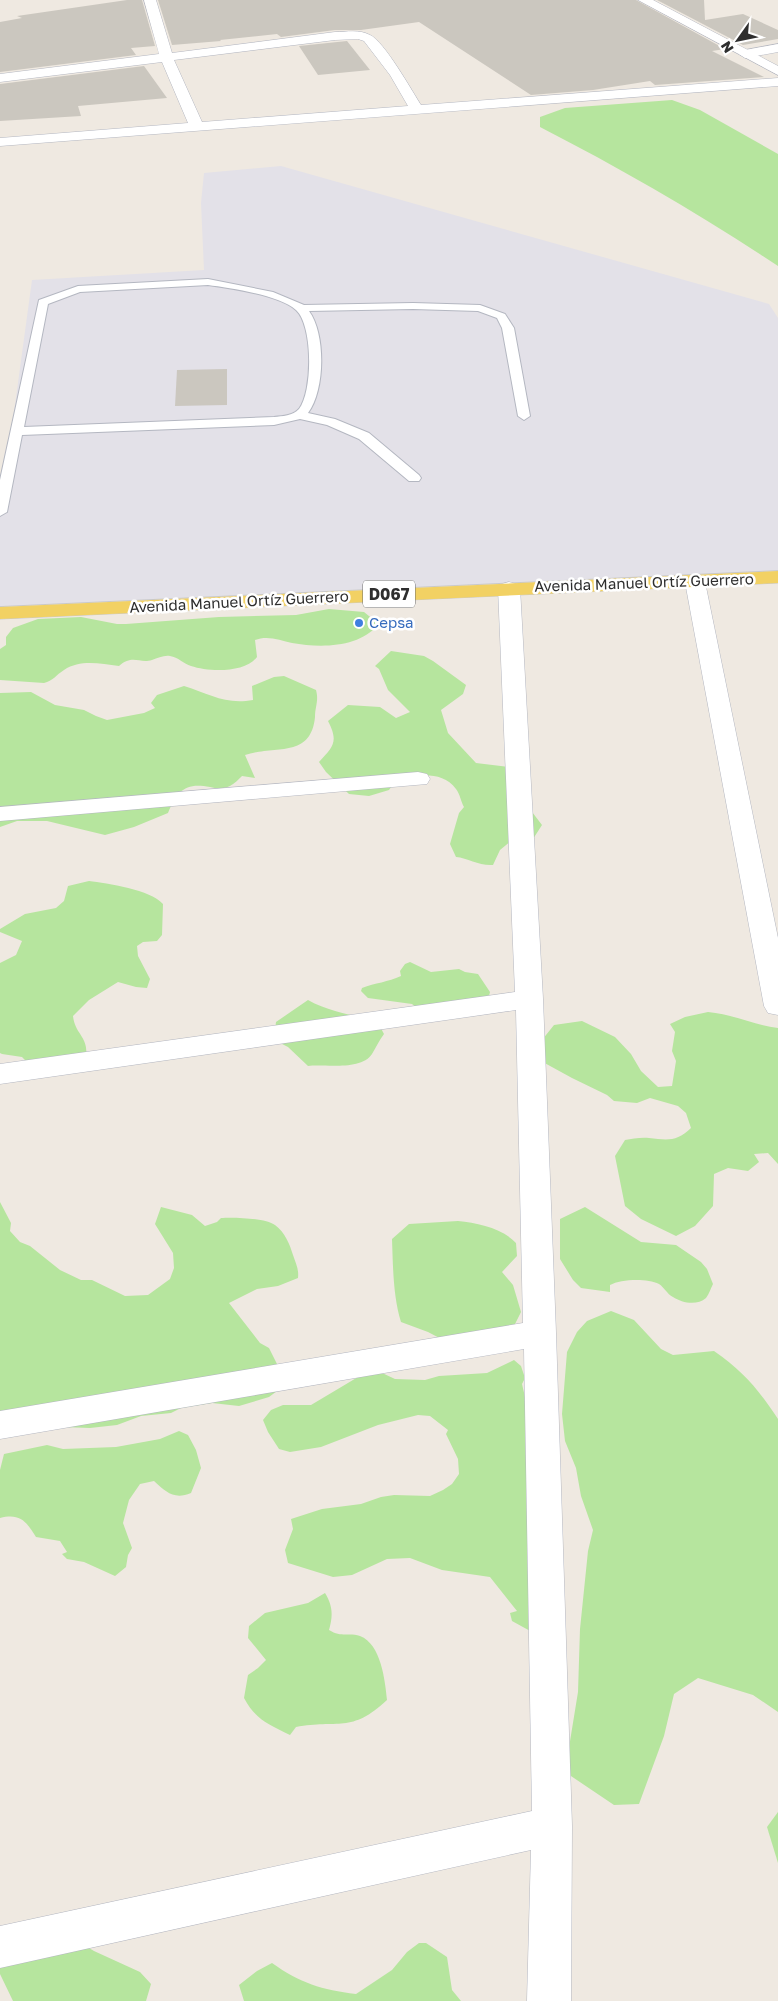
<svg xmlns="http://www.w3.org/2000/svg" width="778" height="2001" font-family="'Golos Text',sans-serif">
<rect width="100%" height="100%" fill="#efe9e1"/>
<polygon fill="#e3e1e8" points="281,166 769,304 778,318 778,576 0,613 0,515 32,280 204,270 201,203 204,173"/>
<g fill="#b6e59e">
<path d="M672,100L700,110L778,154V266C701,215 622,169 540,127V117L565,108Z"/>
<path d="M329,609L364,612L379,624C359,648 321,648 292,643C280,640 267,635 255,640L257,657C245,673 209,672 191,666C184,664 178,657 170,656C164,655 158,658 152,660C139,664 133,654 119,666C100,664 81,659 64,670C56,675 53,681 44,683L0,680V649L6,645V637L13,628L38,619L81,617L117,624H126L219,617L296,615Z"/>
<path d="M391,651L424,656L433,661L466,685L463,694L441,710L448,733L476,763L509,767L529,808L542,825L533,839L512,840L500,850L493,865C479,866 468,858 456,857L450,844L459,813L464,807C461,802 460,794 456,789C442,770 417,775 397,779L389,790L369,796L349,794L326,772L319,762C333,747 339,742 328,721L348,705L380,707L396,718L410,712L388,690L379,669L375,666Z"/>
<path d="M284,676L316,690C319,701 315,706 315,717C311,759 274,745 245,755L255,778L242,776C239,779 234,784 230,786C224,789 217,789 210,787C185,782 177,791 168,813L134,827L105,835L47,821H17L0,827V693L31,692L55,705L84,710L96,716L107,720L144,713L155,708L151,703L157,695L184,686C210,694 225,705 253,700L252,686L274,677Z"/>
<path d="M89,881C107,883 151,890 163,904L162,935L157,941L143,942L137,946L138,956L150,979L147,988L136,987L118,982L89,1000L73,1016C75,1035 89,1036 86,1058L28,1063L22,1057L2,1054L0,1053V963L16,955L22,941L0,932V929L25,914L56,908L64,901L68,886Z"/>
<path d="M410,962L431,972L459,969L465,972L478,974L490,992L487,1004L417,1008L412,1004L368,998L361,991L362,988C375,983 388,982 401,976L400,971L405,964Z"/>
<path d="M308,1000C329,1012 353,1015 377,1021L384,1034C379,1041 376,1047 372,1054C361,1071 325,1064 308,1066L288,1047L278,1042L275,1030L276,1022Z"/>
<path d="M708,1012C732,1014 754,1025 778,1028V1164L768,1153L754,1154L759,1162L748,1171L728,1168L714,1174L713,1206L695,1226L676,1236L641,1219L625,1206L615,1156L625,1140C632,1139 641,1137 649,1138C667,1140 677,1142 691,1128L686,1113L678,1106L650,1098L637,1103L614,1101L607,1095L572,1078L530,1055L554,1025L582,1021L615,1037L631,1054L641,1071L658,1087L672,1086L676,1061L672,1051L675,1032L670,1024L685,1017Z"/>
<path d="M0,1202L11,1223L10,1231L20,1242L30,1246L60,1270L81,1280H92L125,1296L148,1295L170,1279L174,1268L173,1253L155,1224L161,1207L192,1215L205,1226L217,1222L221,1218C233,1217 265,1218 275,1225C285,1232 290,1245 293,1255C296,1264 299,1269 298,1278L278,1286L257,1289L229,1303L260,1343L269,1348L281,1372L277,1391L269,1397L239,1406L212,1403L181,1408L171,1413L141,1416L117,1425L90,1428L62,1427L0,1414Z"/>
<path d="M585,1207L641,1242L676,1245L701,1262L707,1269L713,1284C711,1288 709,1294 706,1298C697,1306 682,1303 673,1297C667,1294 664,1287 659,1284C647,1278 621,1279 610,1285V1292L581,1288L573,1280L560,1259V1219Z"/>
<path d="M458,1221C478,1223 502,1228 516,1243L517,1256L502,1272L513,1285L521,1312L514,1326L468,1353L428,1332L401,1322C393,1296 393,1266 392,1239L409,1224Z"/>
<path d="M611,1311L634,1320L661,1349L673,1355L714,1351C744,1372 758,1389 778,1419V1712L753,1695L698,1678L674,1694L664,1736L639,1804L614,1805L565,1772L578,1692L580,1629L588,1551L593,1530L581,1496L576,1468L565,1441L562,1414L567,1352L577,1332L587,1321Z"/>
<polygon points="514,1360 521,1366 525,1378 522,1384 525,1397 532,1632 512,1621 510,1613 517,1611 490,1577 442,1570 410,1558 387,1559 352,1575 333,1577 288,1563 285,1550 293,1529 291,1519 322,1509 361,1504 381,1497 394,1495 430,1496 443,1490 452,1484 459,1474 458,1459 446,1434 448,1430 430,1416 418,1415 378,1425 321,1447 290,1452 279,1449 268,1432 263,1420 271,1410 283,1405 311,1405 358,1377 380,1372 395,1379 425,1380 439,1376 487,1373"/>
<path d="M179,1431L188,1435L196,1450L201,1468L191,1493C174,1500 166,1492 154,1481L140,1484L129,1500L123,1523L132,1548L128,1555L126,1567L115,1576L84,1562L67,1559L62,1554L67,1552L60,1541L36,1537C26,1521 20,1513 0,1518V1470L4,1454L47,1445L63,1449L116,1447L160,1439Z"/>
<path d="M325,1593C333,1606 333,1616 329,1630C342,1638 349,1632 360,1636C381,1644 385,1680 387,1700C351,1734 338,1719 296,1727L290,1735C268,1724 256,1720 244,1698L248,1675L258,1668L266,1660L248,1638L249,1626L265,1613L308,1603Z"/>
<polygon points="778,1812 778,1863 767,1827"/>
<polygon points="30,1919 42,1920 94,1951 140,1972 151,1984 146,2001 13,2001 0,1974 0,1953"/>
<path d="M419,1943H426L447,1957L452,1990L461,2001H244L239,1985L257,1971L272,1963C300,1983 322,1990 356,1994L392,1970L407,1952Z"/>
</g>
<g fill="#cbc7bf">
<polygon points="127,0 142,0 155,46 131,48 136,55 0,72 0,22 22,18 17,16"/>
<polygon points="158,0 636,0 725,49 712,51 764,77 655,85 650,81 593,90 531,95 419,22 361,30 335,30 281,37 277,34 220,40 221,41 172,45"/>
<polygon points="657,0 704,0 705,20 743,14 778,30 778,39 743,45"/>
<polygon points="347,41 370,70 318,75 299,46"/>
<polygon points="144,66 167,98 78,106 81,116 0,121 0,84"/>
<polygon points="227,369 227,405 175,406 177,370"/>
</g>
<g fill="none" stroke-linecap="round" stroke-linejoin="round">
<g stroke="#b4b7c1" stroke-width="2">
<path id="service" d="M208,279L273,292L304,305L413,303L480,305L505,314L514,328L530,416L524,420L518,416L502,328L497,318L478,311L413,309L309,311C326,334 325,391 308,413L335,419L369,433L419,475L421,478L419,481H409L359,439L327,425L300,419L274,425L22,435L7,512L0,516V480L39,300L78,286ZM208,285C230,288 280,295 296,310C313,325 313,391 299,409C293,416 282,416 274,417L24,427L48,304L80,292Z"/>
</g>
<g stroke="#b4b7c1" stroke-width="1">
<g id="minor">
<path d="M144,0H156L172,53L335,32C347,32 359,29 370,35C384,41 412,91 421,105L778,78V86L0,146V138L188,123L162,62L0,82V74L159,54ZM358,39L364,41L390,75L408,106L202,122L174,60L335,40Z"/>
<polygon points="778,44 778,52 745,58 739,54 740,51"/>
<polygon points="695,576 702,578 705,582 778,938 778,1015 768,1013 764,1006 685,582 688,578"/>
<polygon points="509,582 516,584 520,588 543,999 556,1333 572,1826 571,2001 527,2001 531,1850 0,1968 0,1926 532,1811 524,1349 0,1439 0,1411 523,1323 516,1010 0,1084 0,1064 515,992 498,588 502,584"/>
<polygon points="418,772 427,774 430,779 427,784 0,821 0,807"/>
</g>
</g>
<g stroke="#b4b7c1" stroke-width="1">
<polygon id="secondary" points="638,0 653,0 778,66 778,75"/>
</g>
<g stroke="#c9c9c9" stroke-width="1">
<polygon id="primary" points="778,571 778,583 0,619 0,607"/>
</g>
<use href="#service" fill="#fff" fill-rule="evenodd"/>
<use href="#minor" fill="#fff" fill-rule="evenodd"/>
<use href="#secondary" fill="#fff" fill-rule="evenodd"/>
<use href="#primary" fill="#f2d163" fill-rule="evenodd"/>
</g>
<circle fill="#3f7fe0" stroke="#fff" stroke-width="2" cx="359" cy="623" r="5"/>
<g text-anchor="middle" stroke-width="5" stroke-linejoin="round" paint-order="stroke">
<g font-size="15" fill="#2e2e2e" stroke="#fff">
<text transform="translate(644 583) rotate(-2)" y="5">Avenida Manuel Ortíz Guerrero</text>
<text transform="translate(239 602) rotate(-3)" y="5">Avenida Manuel Ortíz Guerrero</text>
</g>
<g font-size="15" fill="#366cbe" stroke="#fff" text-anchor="start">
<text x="369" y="628">Cepsa</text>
</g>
<rect fill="#fff" stroke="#6d6d6d" stroke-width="1" x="363" y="580.5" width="52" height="27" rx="4"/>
<g font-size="16" font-weight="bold" fill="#2e2e2e">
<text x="389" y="600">D067</text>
</g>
</g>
<g transform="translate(738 40) rotate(237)" stroke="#ffffff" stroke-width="4" paint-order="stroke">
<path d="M0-4L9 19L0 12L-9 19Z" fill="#2e2e2e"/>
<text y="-8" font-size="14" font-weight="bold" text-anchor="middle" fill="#2e2e2e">N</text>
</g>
</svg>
